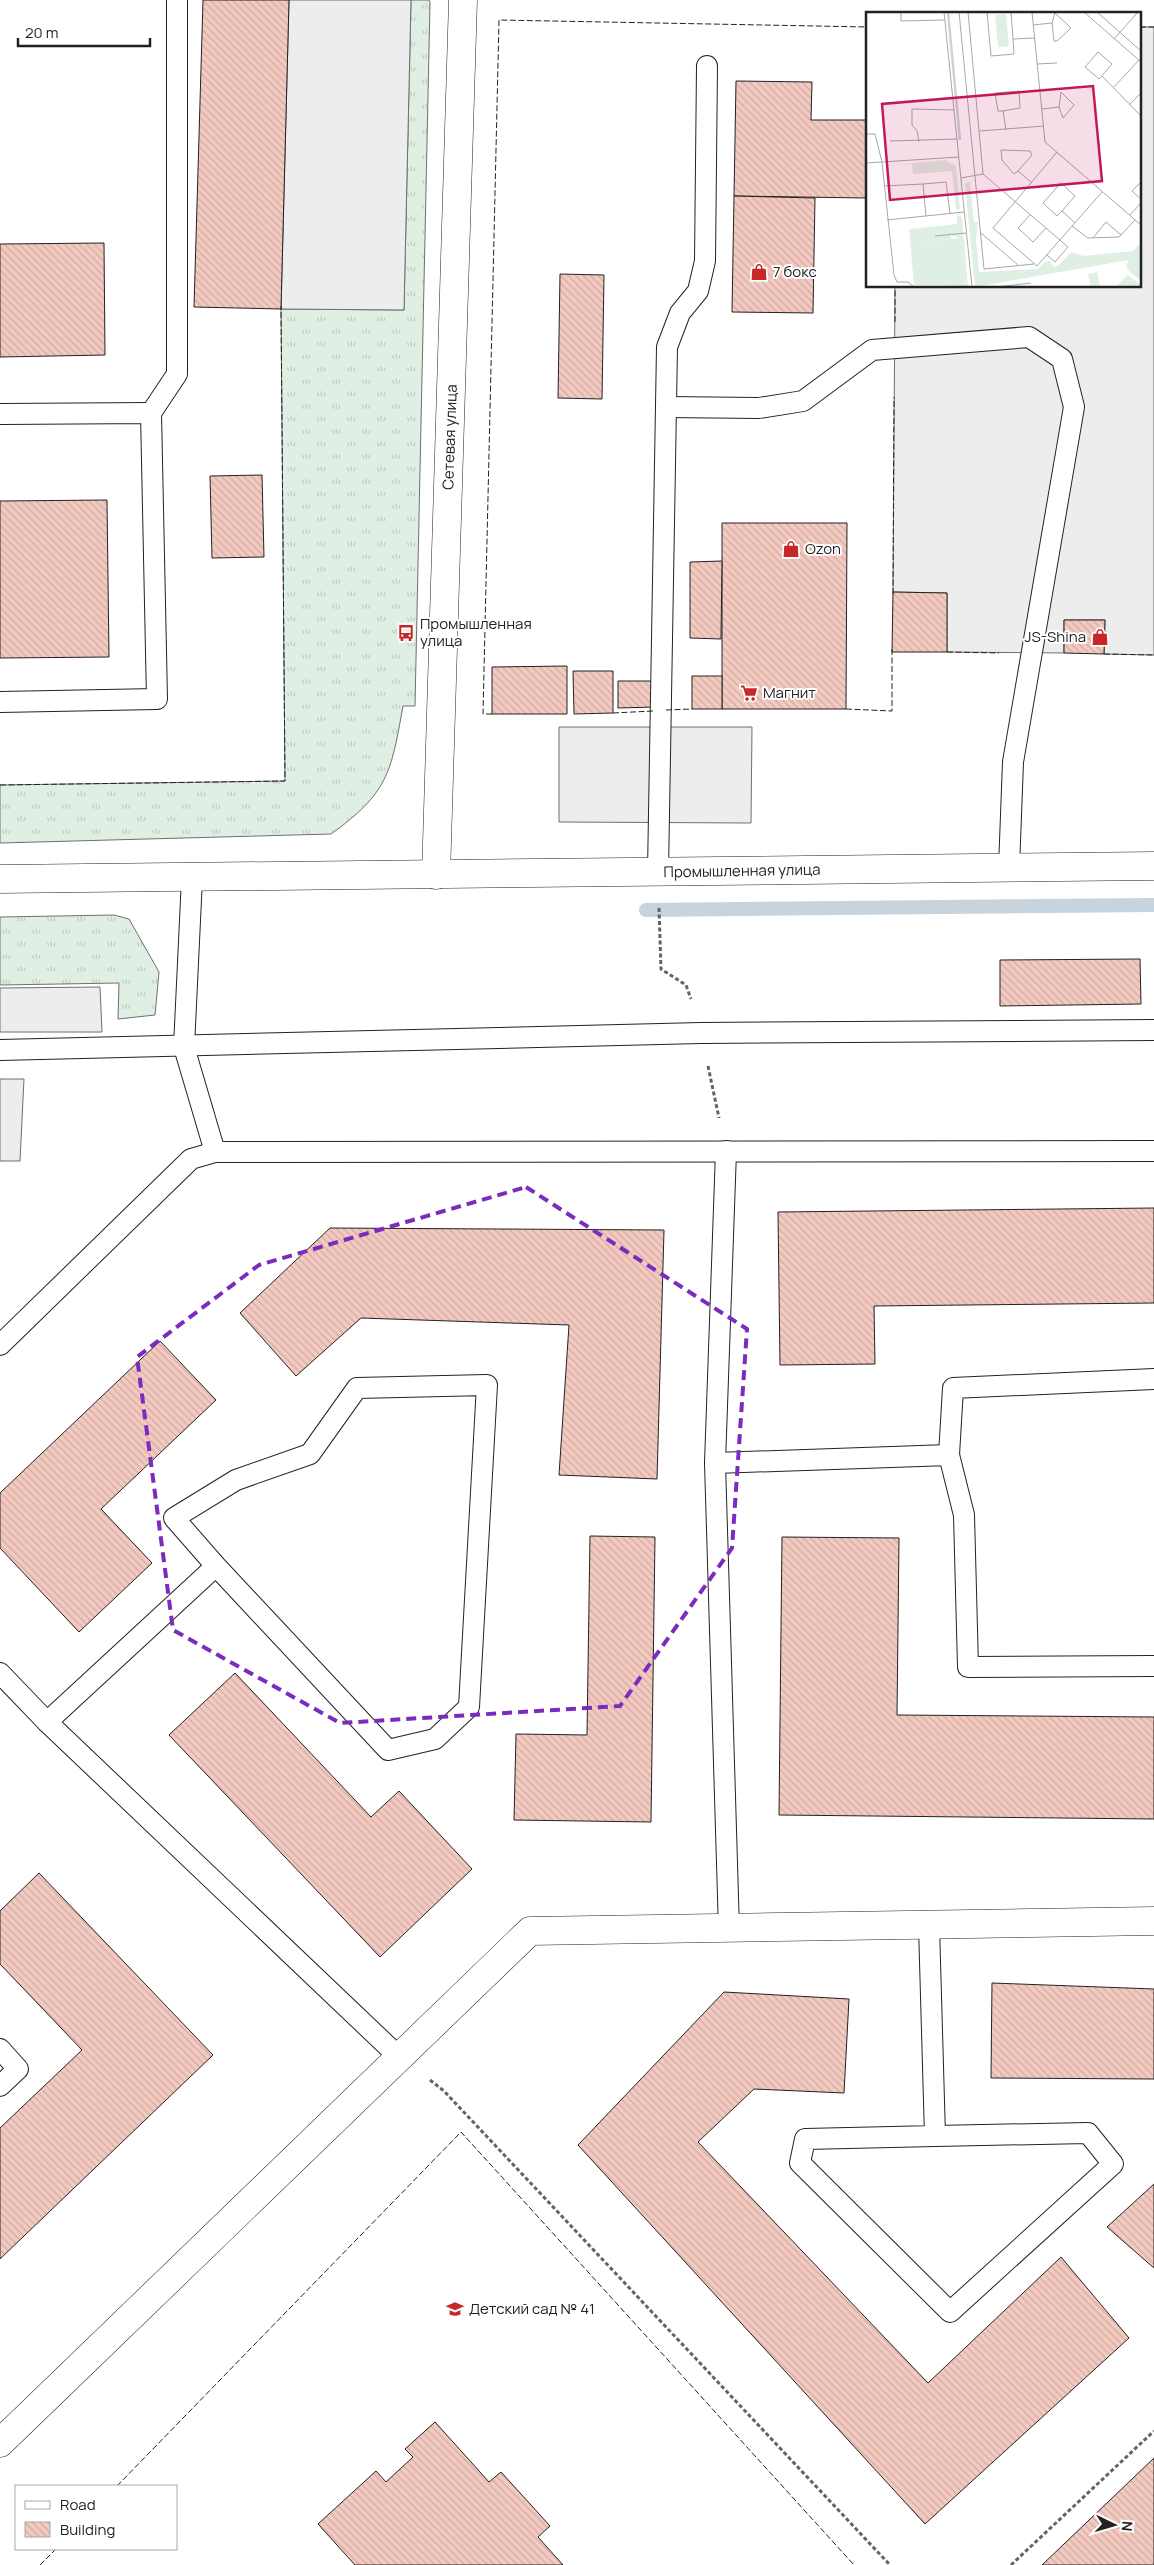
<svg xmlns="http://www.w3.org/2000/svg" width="1154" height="2565" font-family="Manrope,sans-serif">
<defs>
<pattern id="grass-tufts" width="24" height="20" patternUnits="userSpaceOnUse" patternTransform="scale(1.25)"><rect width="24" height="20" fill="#e0efe3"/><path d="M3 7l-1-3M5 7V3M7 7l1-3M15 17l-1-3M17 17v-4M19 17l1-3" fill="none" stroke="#c0cdc2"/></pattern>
<pattern id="building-back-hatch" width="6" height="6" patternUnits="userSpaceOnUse" patternTransform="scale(1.25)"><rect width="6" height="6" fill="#f3c9c0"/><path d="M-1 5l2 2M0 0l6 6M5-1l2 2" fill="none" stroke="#d0aca5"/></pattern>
</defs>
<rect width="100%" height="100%" fill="#fff"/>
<g fill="url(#grass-tufts)" stroke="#6f6f6f">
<path d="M411,0H429L430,2L415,706H403C391,773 388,793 331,834L0,843V785L285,781L281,309L404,310Z"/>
<polygon points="114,915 129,919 159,972 155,1015 118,1019 119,983 0,985 0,917"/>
</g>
<g fill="#ededed" stroke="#6f6f6f">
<polygon points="289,0 411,0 404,310 281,309"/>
<polygon points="1140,27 1154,27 1154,655 1104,654 1105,620 1064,620 1064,653 947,652 947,593 893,592 895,286 1140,286"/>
<polygon points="559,727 752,727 751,823 559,822"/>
<polygon points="100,987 102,1032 0,1032 0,988"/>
<polygon points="0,1079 24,1079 20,1161 0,1161"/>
</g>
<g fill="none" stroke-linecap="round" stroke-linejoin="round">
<polyline stroke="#c7d3dd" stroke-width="14" points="646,910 1154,905"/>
</g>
<g fill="url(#building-back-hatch)" stroke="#222">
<polygon points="203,0 289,0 281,309 194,307"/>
<polygon points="736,81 812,82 811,120 867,120 866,198 734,196"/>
<polygon points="734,196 815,198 813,313 732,312"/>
<polygon points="104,243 105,355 0,357 0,244"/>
<polygon points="560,274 604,275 602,399 558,398"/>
<polygon points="262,475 264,557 212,558 210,476"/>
<polygon points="107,500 109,657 0,658 0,501"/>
<polygon points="722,523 847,523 846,709 722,709"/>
<polygon points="722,561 721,639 690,638 690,562"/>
<polygon points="893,592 947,593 947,652 892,652"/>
<polygon points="1064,620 1105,620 1104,654 1064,653"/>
<polygon points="567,666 567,714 492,714 492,667"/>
<polygon points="573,671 613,671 613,713 574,714"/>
<rect x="692" y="676" width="30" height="33"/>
<polygon points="618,681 655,681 655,707 618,708"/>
<polygon points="1140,959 1141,1004 1000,1006 1000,960"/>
<polygon points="1154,1208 1154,1303 874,1306 875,1364 780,1365 778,1212"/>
<polygon points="330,1228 664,1230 657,1479 559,1475 569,1325 361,1318 296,1376 240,1313"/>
<polygon points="160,1341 216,1400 101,1509 152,1563 79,1632 0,1548 0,1493"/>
<polygon points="590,1536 655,1537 651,1822 514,1820 516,1734 587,1735"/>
<polygon points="782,1537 899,1538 897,1715 1154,1717 1154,1819 779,1815"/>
<polygon points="235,1673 371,1817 399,1791 472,1869 380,1957 169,1735"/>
<polygon points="39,1873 213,2055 0,2259 0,2128 82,2050 0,1964 0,1911"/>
<polygon points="992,1983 1154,1989 1154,2079 991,2078"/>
<polygon points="724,1992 849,1999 844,2093 754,2089 698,2142 928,2383 1061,2257 1129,2338 925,2524 578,2145"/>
<polygon points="1154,2184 1154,2268 1107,2227"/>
<polygon points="435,2422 489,2482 501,2472 550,2526 538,2537 563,2565 355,2565 318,2524 376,2471 386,2482 413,2457 405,2449"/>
<polygon points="1154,2458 1154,2565 1042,2565"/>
</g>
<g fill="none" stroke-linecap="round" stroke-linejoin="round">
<g stroke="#222" stroke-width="22">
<g id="service">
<polyline points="666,407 759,408 803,401 872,350 1029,337 1062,359 1074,407 1013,762 1009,868"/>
<polyline points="151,413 177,374 177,0"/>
<polyline points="0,414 151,413 157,699 0,702"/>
<polyline points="658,872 667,347 680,313 698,291 705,261 707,66"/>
<polyline points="192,878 184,1047 215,1152"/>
<polyline points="0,1050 701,1033 1154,1030"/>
<polyline points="726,1151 715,1463 729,1930"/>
<polyline points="0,1345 191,1159 215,1152 1154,1151"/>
<polyline points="949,1455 953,1388 1154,1379"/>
<polyline points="715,1463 949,1455 964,1515 968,1667 1154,1666"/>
<polyline points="0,1673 47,1722 399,2057"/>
<polyline points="47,1722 216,1566 174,1518 236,1480 310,1454 357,1388 487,1385 469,1707 435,1739 388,1750 216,1566"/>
<polyline points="929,1926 935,2136 805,2139 800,2163 950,2312 1113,2164 1088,2133 935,2136"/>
<polyline points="0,2049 18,2069 0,2086"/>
</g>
</g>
<g stroke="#222" stroke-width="29">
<g id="minor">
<polyline points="436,875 463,0"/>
<polyline points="0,879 1154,866"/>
<polyline points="0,2443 530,1931 1154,1921"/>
</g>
</g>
<g stroke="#646464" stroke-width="3" stroke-dasharray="4 2.5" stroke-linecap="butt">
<polyline points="659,908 661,969 686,985 691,999"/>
<polyline points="708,1066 719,1118"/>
<polyline points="430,2080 444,2091 890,2565"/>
<polyline points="1011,2565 1154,2431"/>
</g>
<use href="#service" stroke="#fff" stroke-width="20"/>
<use href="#minor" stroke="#fff" stroke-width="28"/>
<g stroke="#222" stroke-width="1" stroke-dasharray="6 2.5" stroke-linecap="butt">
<polyline points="1140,27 1154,27"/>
<polyline points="895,322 895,286"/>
<polyline points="893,594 894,397"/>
<polyline points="947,652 999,653"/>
<polyline points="1104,654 1154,655"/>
<polyline points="846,709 892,711 892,649"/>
<polyline points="666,710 692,709"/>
<polyline points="613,713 653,711"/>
<polyline points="492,714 483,714 499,20 868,27"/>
<polyline points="0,785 285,781 281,306"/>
<polyline points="117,2486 461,2132 854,2565"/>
<polyline points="40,2565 56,2549"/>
</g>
</g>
<path fill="none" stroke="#7b2cbf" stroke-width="4" stroke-dasharray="10 6" stroke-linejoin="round" d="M526,1187L747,1329L732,1548L620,1706L340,1723L173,1630L137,1357L259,1265Z"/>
<defs>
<g id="shop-bare" transform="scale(1.35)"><path d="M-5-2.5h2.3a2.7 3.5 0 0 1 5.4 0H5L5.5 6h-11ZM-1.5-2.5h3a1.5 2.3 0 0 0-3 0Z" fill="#c62828" stroke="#fff" stroke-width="2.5" paint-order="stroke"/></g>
<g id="bus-bare" transform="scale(1.35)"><path d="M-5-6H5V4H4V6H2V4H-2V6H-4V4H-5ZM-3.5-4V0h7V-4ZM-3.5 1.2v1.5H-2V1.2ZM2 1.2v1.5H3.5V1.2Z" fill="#c62828" stroke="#fff" stroke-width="2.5" paint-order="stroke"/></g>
<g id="supermarket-bare" transform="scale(1.35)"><path d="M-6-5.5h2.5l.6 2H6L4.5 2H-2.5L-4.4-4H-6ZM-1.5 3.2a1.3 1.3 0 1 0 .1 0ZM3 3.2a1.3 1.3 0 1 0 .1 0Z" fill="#c62828" stroke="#fff" stroke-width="2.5" paint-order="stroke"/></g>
<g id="school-bare" transform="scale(1.35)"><path d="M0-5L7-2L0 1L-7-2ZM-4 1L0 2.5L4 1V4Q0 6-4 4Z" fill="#c62828" stroke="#fff" stroke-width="2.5" paint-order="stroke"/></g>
</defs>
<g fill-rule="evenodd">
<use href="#shop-bare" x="759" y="272"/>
<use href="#shop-bare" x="791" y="549"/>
<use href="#bus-bare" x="406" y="633"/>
<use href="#shop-bare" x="1100" y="637"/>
<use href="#supermarket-bare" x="749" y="693"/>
<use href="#school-bare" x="455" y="2309"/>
</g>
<g text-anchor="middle" stroke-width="4" stroke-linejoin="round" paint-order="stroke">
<g font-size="15" fill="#222" stroke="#fff" text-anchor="start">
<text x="773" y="277">7 бокс</text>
<text x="805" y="554">Ozon</text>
<text x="420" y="629">Промышленная<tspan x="420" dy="17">улица</tspan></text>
<text x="1086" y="642" text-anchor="end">JS-Shina</text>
<text x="763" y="698">Магнит</text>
<text x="469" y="2314">Детский сад № 41</text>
</g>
<g font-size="15" fill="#222" stroke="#fff">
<text transform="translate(450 437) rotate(-88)" y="5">Сетевая улица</text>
<text transform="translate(742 871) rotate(-1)" y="5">Промышленная улица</text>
</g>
</g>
<g transform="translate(866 12)">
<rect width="275" height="275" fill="#fff"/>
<path d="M79,148L90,154L94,197L90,198L86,159L47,162L46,152L20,154ZM107,168L104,171L108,210H112L110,227L113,260L172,257L178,250L184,249L188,255L193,253L205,240L218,244L267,239L275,230V269L263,259L260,254L263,248L109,275L99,172ZM91,202L96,206L102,275H52L99,273L94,226L85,223V227L56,230L55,216L91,212ZM261,263L274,272V275H250Z" fill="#e0efe3"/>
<path d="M140,2L143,34L132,35L129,3ZM55,216L57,230L94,226L99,273H48L43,217ZM231,260L234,275H225L222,262Z" fill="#e0efe3"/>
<path fill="none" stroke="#c7d3dd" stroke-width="2.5" d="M82,0L94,128"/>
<path fill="none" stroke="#a7a7a7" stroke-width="1" d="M35,0V9L79,8M78,0L106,275M93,0L118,257L168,252M102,0L117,162L202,235L189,250L181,243M121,0L125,44L148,42L147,27L169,26M145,0L147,27M166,0L179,130L275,213M218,0L275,50M231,0L275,39M167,13L186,11L188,29H191L205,16L189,1L186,11M248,27L272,0M232,40L246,52L233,67L219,55ZM171,52L191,51M236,64L275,104M248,75L273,48M263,93L275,81M176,97L193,95L197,106L208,93L195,80L193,95M137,99H132L129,81L153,79L154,96L137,99L140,118M114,119L178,114M0,122H9L16,150L28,263L31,270H42L48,275M24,129L91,127M53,130L51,119L46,113V97L88,98M191,140L127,216L171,254L236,180M0,151L93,145M152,159L166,143L164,139L135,138L136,148L148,162L152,159L166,171M95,166L117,162M275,170L266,179L275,187M18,174L57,172M196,199L191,204L177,191L195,171L209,184L196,199L209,211M164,203L152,216L167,230L180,216M264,203L275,191M60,204L57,172L80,170L84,202M21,208L98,200M206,214L222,226L253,225L269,208M115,221L152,253M69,224L100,221M227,226L240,210L255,223M131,275L165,271"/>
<path fill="#c2185b" fill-opacity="0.15" stroke="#c2185b" stroke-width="2.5" d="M227,74L236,169L24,188L16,92Z"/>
<rect width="275" height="275" fill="none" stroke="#222" stroke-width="2.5"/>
</g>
<rect x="15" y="2485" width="162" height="65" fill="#ffffff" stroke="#a7a7a7"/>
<rect x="25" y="2501" width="25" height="8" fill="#ffffff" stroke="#a7a7a7"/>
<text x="60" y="2510" font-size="15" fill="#222222">Road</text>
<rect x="25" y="2522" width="25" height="15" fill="url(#building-back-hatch)" stroke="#a7a7a7"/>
<text x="60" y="2535" font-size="15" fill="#222222">Building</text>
<g transform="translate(1114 2525) rotate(95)" stroke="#ffffff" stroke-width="4" paint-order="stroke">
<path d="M0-4L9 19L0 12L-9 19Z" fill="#222222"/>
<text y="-8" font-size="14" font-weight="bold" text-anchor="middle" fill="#222222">N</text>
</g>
<path d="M18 38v8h132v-8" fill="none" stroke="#222222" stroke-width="2.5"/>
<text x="25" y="38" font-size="15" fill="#222222" stroke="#ffffff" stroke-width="4" paint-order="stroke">20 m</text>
</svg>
